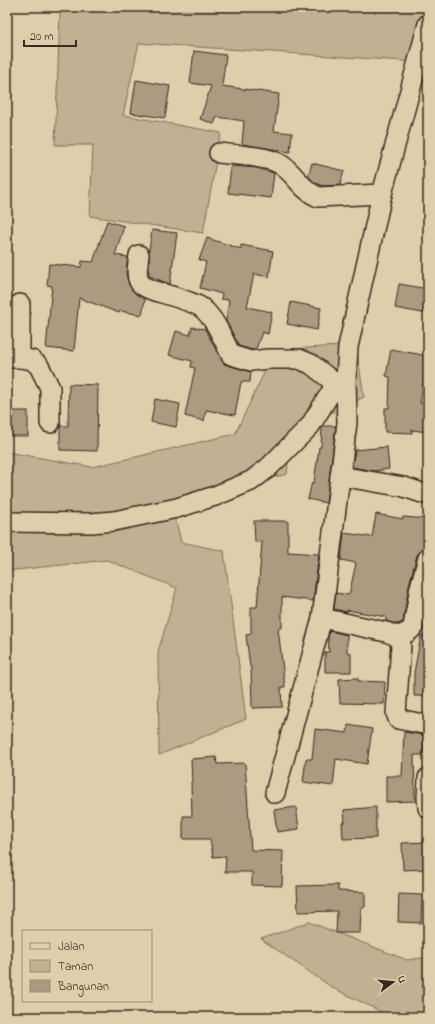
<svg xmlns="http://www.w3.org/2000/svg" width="435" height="1024" font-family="'Indie Flower',sans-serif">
<rect width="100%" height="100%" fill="#dfceab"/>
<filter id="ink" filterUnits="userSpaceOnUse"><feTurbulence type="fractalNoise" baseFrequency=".025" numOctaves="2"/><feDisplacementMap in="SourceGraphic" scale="8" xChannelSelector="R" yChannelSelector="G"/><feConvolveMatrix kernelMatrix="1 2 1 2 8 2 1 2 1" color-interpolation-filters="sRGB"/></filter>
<g filter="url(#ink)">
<g fill="#c1b091" stroke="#7e6d58">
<polygon points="68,7 427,7 418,62 139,43 123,115 221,133 203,233 90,216 93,145 55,145 60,14"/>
<polygon points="356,345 364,397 291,433 287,474 172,504 181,542 224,551 246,719 159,755 158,652 177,588 107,560 7,571 7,452 92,467 235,434 275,350"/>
<polygon points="309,922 407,960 428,957 428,1017 392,1017 333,988 261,939"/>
</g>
<g fill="#ac9b80" stroke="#3b2a1e">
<polygon points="194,51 226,55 222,86 279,94 274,131 292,133 290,152 242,144 244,121 217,117 214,124 200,119 211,86 190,83"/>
<polygon points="136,80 170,86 165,118 131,113"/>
<polygon points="312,163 344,171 340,185 323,186 314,182 308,176"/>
<polygon points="231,166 257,168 274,173 271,198 228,193"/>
<polygon points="107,221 124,226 115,255 128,257 126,273 129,285 136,294 145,299 142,315 120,311 119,313 79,298 74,351 46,348 52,286 47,285 49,264 81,267 82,261 93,262"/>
<polygon points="152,230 177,233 170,284 149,276 149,250"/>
<polygon points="207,238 241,249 241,245 273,251 269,277 254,274 247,307 272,312 268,334 262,332 256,349 252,350 239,346 226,321 229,300 221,299 222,294 200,288 206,262 199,260"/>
<polygon points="399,284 428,289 428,314 395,308"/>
<polygon points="291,302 321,308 317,330 287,324"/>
<polygon points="192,327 205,329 224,364 251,372 250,382 241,382 235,415 206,410 204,421 185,416 195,368 191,367 192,361 169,355 176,331 190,335"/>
<polygon points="391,349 428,356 420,403 428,404 428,432 412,430 412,433 385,432 385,408 389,408 390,377 386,376"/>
<polygon points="69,384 98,385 97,451 60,450 60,426 68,426"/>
<polygon points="155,399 180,404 176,427 151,422"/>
<rect x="7" y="411" width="21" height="25"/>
<polygon points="323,426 336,426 326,503 308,499 312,482 314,483 319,447 321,447 322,428"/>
<polygon points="387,447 389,469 374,471 352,467 355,450"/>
<polygon points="376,514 403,519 403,517 428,519 428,543 424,543 423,549 417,555 409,585 403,622 397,624 386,621 386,617 347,610 347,612 334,609 336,593 349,595 356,563 341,560 344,533 372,537"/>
<polygon points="254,521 288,521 288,552 319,554 313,601 282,597 282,628 278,628 285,687 281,687 282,707 252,708 251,667 250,667 246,635 251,634 251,607 257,607 262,542 255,542"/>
<polygon points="330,631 347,635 347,652 351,653 351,672 325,672 325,652 329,652 328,637"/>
<polygon points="421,635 428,636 428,696 414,696 414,673"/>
<polygon points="358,678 358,681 385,682 384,704 340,703 339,679"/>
<polygon points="348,725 372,729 367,764 336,759 333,786 303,782 306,759 312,759 315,729 347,733"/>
<polygon points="404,732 424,735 423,755 414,755 415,801 386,802 386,776 402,776"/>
<polygon points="216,757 217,764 245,763 251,850 283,851 282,886 252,885 252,872 225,872 226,856 213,857 210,839 183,839 183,816 192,816 191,782 192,782 191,759"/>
<polygon points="296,807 299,829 277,832 274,810"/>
<polygon points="376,807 376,838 343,839 342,822 345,822 344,810"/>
<polygon points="426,842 427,869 403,870 402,843"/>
<polygon points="338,885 338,891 365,892 365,907 361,907 360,933 336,933 337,911 298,912 297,886"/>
<polygon points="399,894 422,895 421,923 398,922"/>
</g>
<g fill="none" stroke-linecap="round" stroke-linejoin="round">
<g stroke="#3b2a1e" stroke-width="22">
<g id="street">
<path d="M219,153C234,155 268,156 280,164C295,173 301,190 318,197L382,194"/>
<path d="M139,255C138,264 135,275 140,283C144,291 189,298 202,308C216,320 223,339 231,355L251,361L268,359H299L311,364L336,384"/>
<polyline points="20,304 20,358"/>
<polyline points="7,358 20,358 32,360 39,366 50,388 50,423"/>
<polyline points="340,476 404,487 428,495"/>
<polyline points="7,522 91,523 114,521 177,508 215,496 251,481 268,468 310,426 336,384 346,379 348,347 382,194 428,24"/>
<polyline points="322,618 386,632 397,636 401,645 396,713 398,719 428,725"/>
<path d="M397,636C404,634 409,633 413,627L420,587L428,558"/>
<polyline points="428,778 427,798 428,808"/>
<polyline points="275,793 322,618 347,423 346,379"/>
</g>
</g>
<use href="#street" stroke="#dfceab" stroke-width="19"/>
</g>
</g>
<rect width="435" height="1024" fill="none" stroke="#dfceab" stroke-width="24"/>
<rect x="12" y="12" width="411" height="1000" fill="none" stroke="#3b2a1e" stroke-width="1.5" filter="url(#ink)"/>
<rect x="22" y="930" width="130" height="72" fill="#dfceab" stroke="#9d8c73"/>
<rect x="30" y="943" width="20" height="6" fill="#dfceab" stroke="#9d8c73"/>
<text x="58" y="950" font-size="12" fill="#3b2a1e">Jalan</text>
<rect x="30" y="960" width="20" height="12" fill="#c1b091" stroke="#9d8c73"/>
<text x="58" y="970" font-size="12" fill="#3b2a1e">Taman</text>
<rect x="30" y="980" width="20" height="12" fill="#ac9b80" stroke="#9d8c73"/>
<text x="58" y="990" font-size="12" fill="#3b2a1e">Bangunan</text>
<g transform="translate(393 982) rotate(74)" stroke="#dfceab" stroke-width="3" paint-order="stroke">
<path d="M0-3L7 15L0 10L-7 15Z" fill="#3b2a1e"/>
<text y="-6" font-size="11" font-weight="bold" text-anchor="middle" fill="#3b2a1e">U</text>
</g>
<path d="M24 40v6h52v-6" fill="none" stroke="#3b2a1e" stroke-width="2"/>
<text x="30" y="40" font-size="12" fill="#3b2a1e" stroke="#dfceab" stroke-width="3" paint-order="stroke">20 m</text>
</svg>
